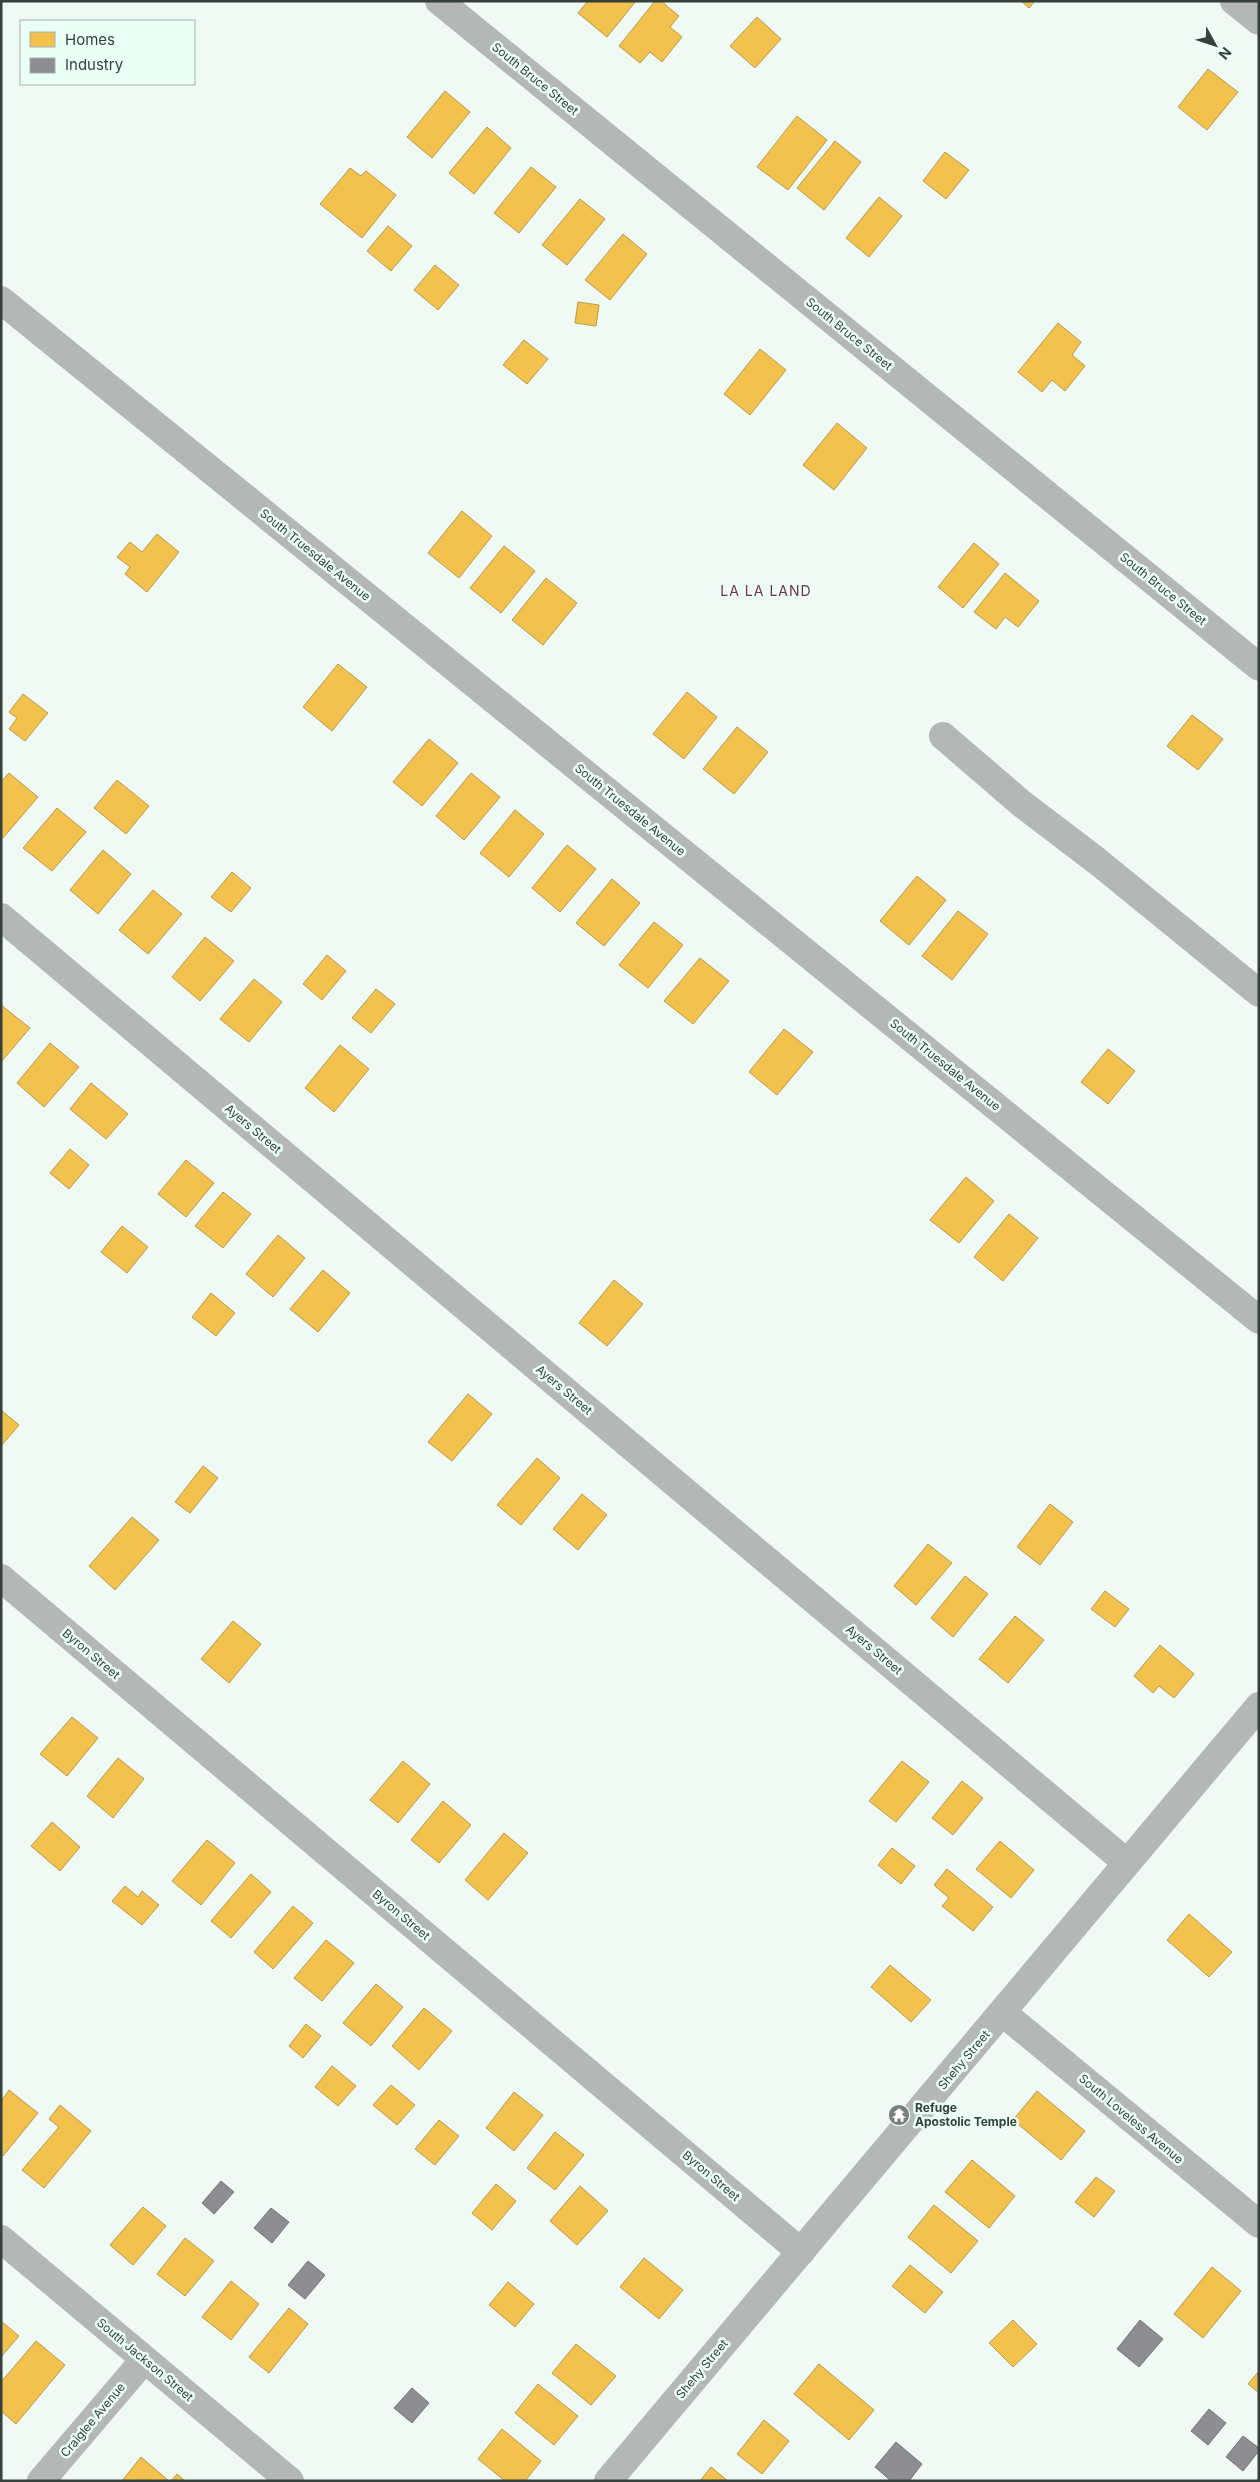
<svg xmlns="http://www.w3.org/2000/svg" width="1260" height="2482" font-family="Inter,sans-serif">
<rect width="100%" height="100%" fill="#effaf5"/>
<g fill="#f2c14e" stroke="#b99a48">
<polygon points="588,1 636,1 607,37 578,13"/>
<polygon points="655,1 661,1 679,16 670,27 682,37 662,62 650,52 640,63 619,46"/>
<polygon points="1021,1 1035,1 1029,8"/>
<polygon points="757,17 781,39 755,68 730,46"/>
<polygon points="1208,69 1238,92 1207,130 1178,107"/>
<polygon points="445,91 470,112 432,158 407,137"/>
<polygon points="797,116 827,140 788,190 757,167"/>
<polygon points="487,127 511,148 474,194 449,173"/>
<polygon points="835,141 861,162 824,210 797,188"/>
<polygon points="945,152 969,170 946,199 923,181"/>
<polygon points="531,167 556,187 519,233 494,213"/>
<polygon points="350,168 361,176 366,171 396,195 362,238 320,204"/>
<polygon points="879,197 902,216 869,257 846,238"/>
<polygon points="580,199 605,219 567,265 542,245"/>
<polygon points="388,226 412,246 391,271 367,251"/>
<polygon points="623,234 647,254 610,300 585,280"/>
<polygon points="435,265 459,285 438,310 414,290"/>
<polygon points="578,302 599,305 596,326 575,323"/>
<polygon points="1058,323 1081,342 1072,355 1085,366 1065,391 1052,380 1042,392 1018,372"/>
<polygon points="524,340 548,359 527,384 503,365"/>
<polygon points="760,349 786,370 750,415 724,394"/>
<polygon points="837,423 867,448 834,490 803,465"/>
<polygon points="462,511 492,536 459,578 428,553"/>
<polygon points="157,534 179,552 147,592 125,574 130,567 117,557 130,542 142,552"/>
<polygon points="974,543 999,564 963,608 938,587"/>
<polygon points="504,546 535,571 501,613 470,588"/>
<polygon points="1005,573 1039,601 1018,627 1005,617 996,629 974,612"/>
<polygon points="546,578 577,603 543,645 512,620"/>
<polygon points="338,664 367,687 332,731 303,707"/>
<polygon points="687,692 717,717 684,759 653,734"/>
<polygon points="23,694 48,713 25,741 9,729 17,718 9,712"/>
<polygon points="1192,715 1223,739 1198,770 1167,746"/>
<polygon points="737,727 768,752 734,794 703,769"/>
<polygon points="429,739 458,763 422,806 393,782"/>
<polygon points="9,773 38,797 3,838 1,837 1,782"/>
<polygon points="471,773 500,797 464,840 436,816"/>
<polygon points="117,780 149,806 126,834 94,808"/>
<polygon points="57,808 86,832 52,871 23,848"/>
<polygon points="515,810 544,834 509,877 480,853"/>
<polygon points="567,845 596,869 560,912 532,888"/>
<polygon points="103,850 131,874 98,914 70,890"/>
<polygon points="232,872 251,888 231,912 211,897"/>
<polygon points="917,876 946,900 909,945 880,921"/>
<polygon points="612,879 640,903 604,946 576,923"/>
<polygon points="153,890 182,914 148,954 119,930"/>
<polygon points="958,911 988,934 952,980 922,956"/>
<polygon points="654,922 683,945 648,988 619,965"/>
<polygon points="205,937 234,961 200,1001 172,977"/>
<polygon points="327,955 346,971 322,1000 303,984"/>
<polygon points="700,958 729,981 693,1024 664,1001"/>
<polygon points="254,979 282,1002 249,1042 220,1019"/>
<polygon points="376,989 395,1004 371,1033 352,1018"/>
<polygon points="1,1005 30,1028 1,1062"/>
<polygon points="784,1029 813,1052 777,1095 749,1072"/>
<polygon points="50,1043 79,1067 44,1107 17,1083"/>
<polygon points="340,1045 369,1069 334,1112 305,1088"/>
<polygon points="1108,1049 1135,1071 1108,1104 1081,1082"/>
<polygon points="91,1083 128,1114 106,1139 70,1109"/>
<polygon points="70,1149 89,1165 69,1189 50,1173"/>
<polygon points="186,1160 214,1183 186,1217 158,1194"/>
<polygon points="966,1177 994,1201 959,1243 930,1220"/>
<polygon points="223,1192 251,1214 223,1248 195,1226"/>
<polygon points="1009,1214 1038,1238 1003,1281 974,1257"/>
<polygon points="122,1226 148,1247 127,1273 101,1252"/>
<polygon points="278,1235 305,1258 273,1297 246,1274"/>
<polygon points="323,1270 350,1293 318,1332 290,1309"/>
<polygon points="614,1280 643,1304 607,1346 579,1323"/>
<polygon points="211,1293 235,1313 216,1336 192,1317"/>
<polygon points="468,1394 492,1414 452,1461 428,1442"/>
<polygon points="1,1410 19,1425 1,1446"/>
<polygon points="537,1458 560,1478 521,1525 497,1505"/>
<polygon points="203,1466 218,1478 190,1513 175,1502"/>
<polygon points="582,1494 607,1515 578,1550 553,1529"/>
<polygon points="1050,1504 1073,1522 1040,1565 1017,1547"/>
<polygon points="132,1517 159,1540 115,1590 89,1566"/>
<polygon points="928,1544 952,1563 916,1605 894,1586"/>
<polygon points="965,1576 988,1594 953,1637 931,1618"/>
<polygon points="1105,1591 1129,1609 1115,1627 1091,1609"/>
<polygon points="1015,1616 1044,1640 1008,1683 979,1659"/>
<polygon points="233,1621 261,1644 229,1683 201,1659"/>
<polygon points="1160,1645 1194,1674 1174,1698 1159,1686 1153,1693 1134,1676"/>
<polygon points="72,1717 98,1738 67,1776 40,1754"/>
<polygon points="118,1758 144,1779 113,1818 87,1796"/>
<polygon points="403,1761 430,1784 398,1823 370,1800"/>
<polygon points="902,1761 929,1782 896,1822 869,1801"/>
<polygon points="962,1781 983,1798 953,1835 932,1818"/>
<polygon points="443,1801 471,1825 439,1863 411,1840"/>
<polygon points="52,1822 80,1847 60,1871 31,1846"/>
<polygon points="504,1833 528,1853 488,1900 465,1880"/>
<polygon points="207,1840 235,1863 201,1905 172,1881"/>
<polygon points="1000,1841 1034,1870 1011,1898 976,1869"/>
<polygon points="892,1848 915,1866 901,1884 878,1865"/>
<polygon points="947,1869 993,1907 973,1931 942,1906 949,1898 934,1885"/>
<polygon points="251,1874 271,1892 231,1938 211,1921"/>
<polygon points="125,1886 138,1897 142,1891 159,1905 142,1925 112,1901"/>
<polygon points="293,1906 313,1923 273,1969 254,1952"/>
<polygon points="1189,1914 1232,1952 1209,1977 1167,1940"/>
<polygon points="326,1940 354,1963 322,2001 294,1978"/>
<polygon points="890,1965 931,2000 911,2022 871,1987"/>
<polygon points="376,1984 403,2007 371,2046 343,2023"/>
<polygon points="424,2008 452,2031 419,2070 392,2046"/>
<polygon points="306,2024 321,2036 303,2058 289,2046"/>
<polygon points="332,2066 356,2086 338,2106 315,2087"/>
<polygon points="391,2085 415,2105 397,2125 373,2105"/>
<polygon points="9,2090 38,2113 3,2156 1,2154 1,2101"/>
<polygon points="1037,2091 1085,2131 1061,2160 1013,2120"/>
<polygon points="514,2092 543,2115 514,2151 486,2128"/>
<polygon points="60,2105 91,2131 44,2188 22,2170 59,2127 49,2119"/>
<polygon points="439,2120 459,2136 435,2165 415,2149"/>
<polygon points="555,2132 584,2155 555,2190 527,2168"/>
<polygon points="972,2160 1015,2196 989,2228 945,2192"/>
<polygon points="1096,2177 1115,2191 1094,2217 1075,2202"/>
<polygon points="496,2184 516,2201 492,2230 472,2213"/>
<polygon points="580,2186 608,2211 577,2245 550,2221"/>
<polygon points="934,2205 978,2241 951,2273 908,2237"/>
<polygon points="143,2207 166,2226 133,2265 110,2245"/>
<polygon points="185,2238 214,2261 185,2296 157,2274"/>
<polygon points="644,2258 683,2290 659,2319 620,2287"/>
<polygon points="910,2265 943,2292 925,2313 892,2286"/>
<polygon points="1212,2267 1241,2291 1203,2338 1174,2314"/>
<polygon points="231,2281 259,2304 231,2340 202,2317"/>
<polygon points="508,2282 534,2304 515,2327 489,2305"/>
<polygon points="289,2308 308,2324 269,2373 249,2357"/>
<polygon points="1013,2320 1037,2344 1013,2367 989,2343"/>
<polygon points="1,2321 19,2336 1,2357"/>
<polygon points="36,2341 65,2365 16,2424 1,2411 1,2382"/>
<polygon points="576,2344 616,2376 591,2405 552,2373"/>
<polygon points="819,2364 874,2410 849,2440 794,2394"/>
<polygon points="1259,2371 1259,2393 1248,2384"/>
<polygon points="538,2384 578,2416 554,2445 515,2413"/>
<polygon points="764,2420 789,2441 762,2474 737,2454"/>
<polygon points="502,2429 541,2461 525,2481 505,2481 478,2459"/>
<polygon points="141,2457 169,2481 122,2481"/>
<polygon points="711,2467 728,2481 700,2481"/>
<polygon points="177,2474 185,2481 171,2481"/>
</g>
<g fill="#8d8d92" stroke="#737678">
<polygon points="221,2181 234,2192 214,2214 202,2203"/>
<polygon points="271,2208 289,2222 272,2243 254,2228"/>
<polygon points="308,2261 325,2275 305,2299 288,2285"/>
<polygon points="1140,2320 1163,2339 1139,2367 1117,2349"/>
<polygon points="412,2388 429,2403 412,2423 394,2408"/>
<polygon points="1209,2409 1226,2423 1208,2445 1191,2431"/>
<polygon points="1243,2436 1259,2448 1259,2451 1243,2471 1226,2457"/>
<polygon points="896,2442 922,2464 909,2481 891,2481 875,2467"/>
</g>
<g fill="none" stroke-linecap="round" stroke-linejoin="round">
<g stroke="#b3b7b5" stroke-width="28">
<polyline points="439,1 1259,667"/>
<polyline points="1234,1 1259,21"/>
<polyline points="1,300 1259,1320"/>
<polyline points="943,736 1022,804 1097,861 1259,993"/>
<polyline points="1,917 1126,1862"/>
<polyline points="1,1578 801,2252"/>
<polyline points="1003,2013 1259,2224"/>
<polyline points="1,2239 290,2481"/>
<polyline points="41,2481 144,2360"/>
<polyline points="608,2481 1259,1706"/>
</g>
</g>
<defs>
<g id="temple-disc" transform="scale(1.125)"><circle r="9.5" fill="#76807c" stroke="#eafff6"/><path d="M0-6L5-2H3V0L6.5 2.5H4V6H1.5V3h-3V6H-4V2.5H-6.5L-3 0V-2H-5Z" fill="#fff"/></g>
</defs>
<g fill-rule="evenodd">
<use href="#temple-disc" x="899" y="2115"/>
</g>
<g text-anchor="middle" stroke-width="5" stroke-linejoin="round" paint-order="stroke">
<g font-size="12" fill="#353f3b" stroke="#eafff6">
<text transform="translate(535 79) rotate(39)" y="4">South Bruce Street</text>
<text transform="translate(849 334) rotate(39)" y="4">South Bruce Street</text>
<text transform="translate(315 555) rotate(39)" y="4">South Truesdale Avenue</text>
<text transform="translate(1163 589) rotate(39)" y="4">South Bruce Street</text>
<text transform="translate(630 810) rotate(39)" y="4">South Truesdale Avenue</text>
<text transform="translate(945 1065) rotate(39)" y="4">South Truesdale Avenue</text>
<text transform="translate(253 1129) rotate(40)" y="4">Ayers Street</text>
<text transform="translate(564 1390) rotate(40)" y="4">Ayers Street</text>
<text transform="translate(874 1650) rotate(40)" y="4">Ayers Street</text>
<text transform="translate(91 1654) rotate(40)" y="4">Byron Street</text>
<text transform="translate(401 1915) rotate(40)" y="4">Byron Street</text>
<text transform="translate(964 2060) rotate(-50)" y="4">Shehy Street</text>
<text transform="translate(1131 2119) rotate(40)" y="4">South Loveless Avenue</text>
<text transform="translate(711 2176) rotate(40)" y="4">Byron Street</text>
<text transform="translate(145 2360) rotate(40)" y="4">South Jackson Street</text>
<text transform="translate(702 2369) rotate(-50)" y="4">Shehy Street</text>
<text transform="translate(93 2420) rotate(-50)" y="4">Craiglee Avenue</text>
</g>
<g font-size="12" font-weight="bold" fill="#353f3b" stroke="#eafff6" text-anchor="start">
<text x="915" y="2112">Refuge<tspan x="915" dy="14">Apostolic Temple</tspan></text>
</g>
<g font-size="14" letter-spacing="1" fill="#76324b" stroke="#eafff6">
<text x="766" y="596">LA LA LAND</text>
</g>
</g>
<rect width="1260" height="2482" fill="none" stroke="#353f3b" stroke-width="5"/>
<rect x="20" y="20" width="175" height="65" fill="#eafff6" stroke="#a2b2ab"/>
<rect x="30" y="32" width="25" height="15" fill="#f2c14e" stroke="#a2b2ab"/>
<text x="65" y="45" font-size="15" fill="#353f3b">Homes</text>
<rect x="30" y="58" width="25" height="15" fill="#8d8d92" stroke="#a2b2ab"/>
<text x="65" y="70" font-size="15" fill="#353f3b">Industry</text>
<g transform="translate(1215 45) rotate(130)" stroke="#eafff6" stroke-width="4" paint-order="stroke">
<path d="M0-4L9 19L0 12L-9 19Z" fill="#353f3b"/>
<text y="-8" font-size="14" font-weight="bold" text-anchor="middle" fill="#353f3b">N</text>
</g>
</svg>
